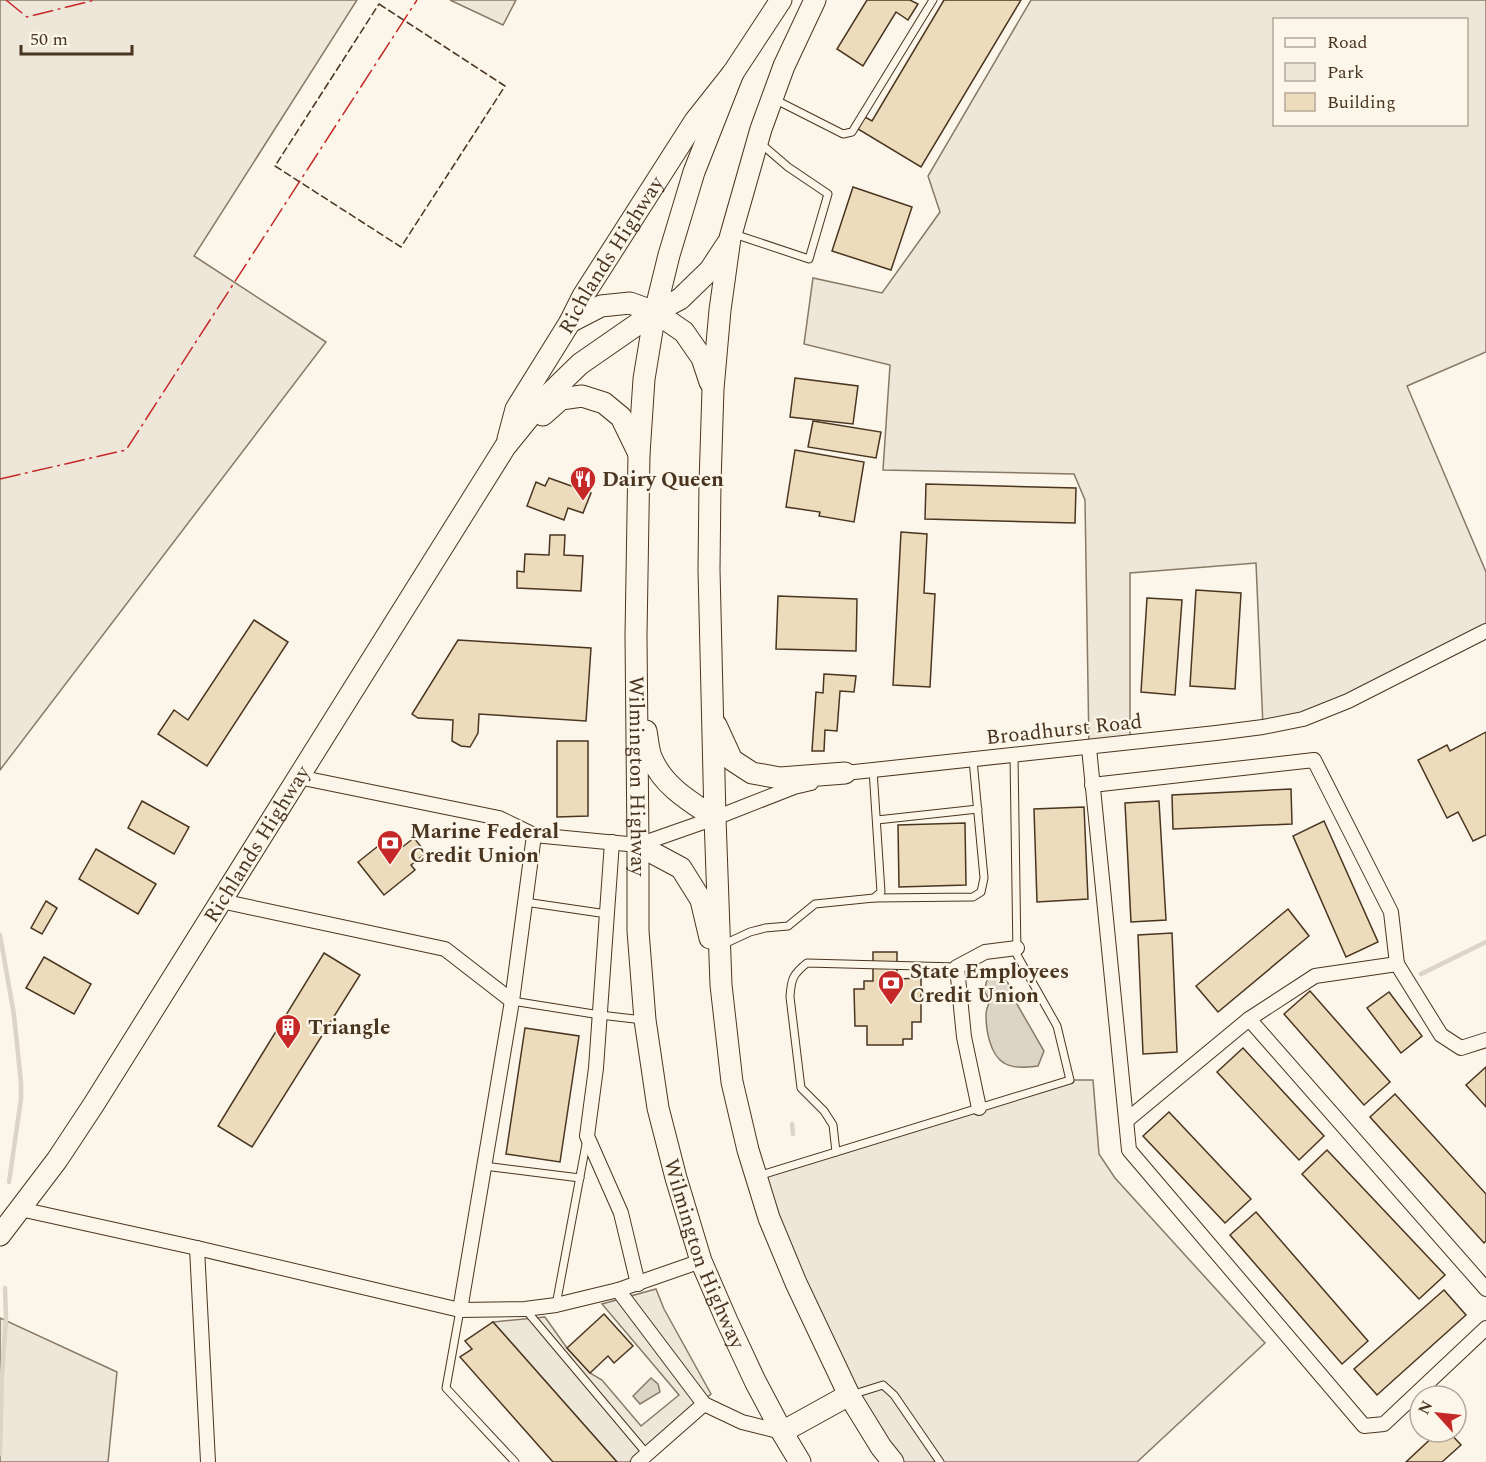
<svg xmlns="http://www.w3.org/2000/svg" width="1486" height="1462" font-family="Spectral,serif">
<rect width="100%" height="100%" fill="#fbf6e9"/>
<g fill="#ede6d9" stroke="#887966" stroke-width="1.5" fill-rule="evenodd">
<polygon points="0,0 357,0 194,256 326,342 0,770"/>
<polygon points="450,0 516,0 503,25"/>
<path d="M1031,0H1486V352L1407,386L1486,572V631L1344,702L1263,727L1256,563L1130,573V743L1089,748L1085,500L1074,474L883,470L890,365L804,344L813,278L882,293L940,212L928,176ZM1274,20H1466V124H1274Z"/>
<polygon points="1070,1080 1093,1080 1099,1154 1115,1178 1265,1343 1137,1462 893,1462 881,1447 756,1177"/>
<polygon points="0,1318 117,1372 108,1462 0,1462"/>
</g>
<polygon fill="#ede7d9" stroke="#887966" stroke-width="1.5" points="656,1289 664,1309 711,1394 629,1462 617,1462 493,1322 545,1317 567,1348 590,1373 602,1380 641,1426 679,1395 602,1304"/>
<g fill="#dcd4c6" stroke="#887966" stroke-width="1.5">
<path d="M999,974L1008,983L1018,1006L1044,1051L1038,1066C1028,1067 1013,1069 1004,1063C990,1055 986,1030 986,1015C986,1010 988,1005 990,1001L984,991L987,980Z"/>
<polygon points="651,1378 658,1384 660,1392 640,1404 633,1396"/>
</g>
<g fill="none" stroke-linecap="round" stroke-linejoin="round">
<g stroke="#dcd4c6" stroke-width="4.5">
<polyline points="0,935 14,1015 21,1083 21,1099 9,1182"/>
<polyline points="1421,974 1486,942"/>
<polyline points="792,1124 793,1134"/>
<polyline points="0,1454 2,1376 6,1320 5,1288"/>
</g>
</g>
<g fill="#ecdcbc" stroke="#4a3520" stroke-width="1.5">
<polygon points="867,0 910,0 918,4 908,20 896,12 863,66 837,49"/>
<polygon points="944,0 1021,0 921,167 858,129 865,117 872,121"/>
<polygon points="853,187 912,207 891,270 832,251"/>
<polygon points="795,378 858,386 853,424 790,417"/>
<polygon points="813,421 881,432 876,458 808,447"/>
<polygon points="795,450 864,462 854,522 819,516 820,512 786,507"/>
<polygon points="549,478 591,493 583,513 568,508 564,520 527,506 536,482 545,486"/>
<polygon points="926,484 1076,488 1075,523 925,519"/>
<polygon points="901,532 927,534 924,593 935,594 930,687 893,685"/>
<polygon points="550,535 565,535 564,555 583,556 581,591 517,588 517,571 524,572 525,554 549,555"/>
<polygon points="1196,590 1241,593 1235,689 1190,686"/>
<polygon points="778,596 857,599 856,651 776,649"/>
<polygon points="1147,598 1182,600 1175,695 1141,692"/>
<polygon points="254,620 288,642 207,766 158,734 174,710 188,720"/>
<polygon points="458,640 591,648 586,721 479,714 478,733 470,747 461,746 452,741 453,720 418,718 412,714"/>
<polygon points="824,674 856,676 854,692 840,691 837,731 825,730 824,751 812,751 816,692 823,693"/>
<polygon points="1486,732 1486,835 1473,841 1458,812 1447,818 1418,760 1447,745 1450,751"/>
<polygon points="557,741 588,741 588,816 557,817"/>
<polygon points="1291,789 1292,824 1173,829 1172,795"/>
<polygon points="142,801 189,827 174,854 128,828"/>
<polygon points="1159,801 1166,920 1131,922 1125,803"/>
<polygon points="1084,807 1088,899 1037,902 1034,809"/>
<polygon points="1324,821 1378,942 1346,957 1293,836"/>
<polygon points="965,823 966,885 899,887 898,825"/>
<polygon points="392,835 401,848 414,838 426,853 411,865 415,870 384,895 358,862"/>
<polygon points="96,849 156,884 138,914 79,879"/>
<polygon points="46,901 57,908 42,934 31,928"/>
<polygon points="1288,909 1309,936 1218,1012 1196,986"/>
<polygon points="1172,933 1177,1052 1143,1054 1138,935"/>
<polygon points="873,952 897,952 897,979 921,978 921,1022 912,1022 912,1039 903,1039 903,1045 867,1045 867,1026 855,1026 854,989 864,989 864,981 873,981"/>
<polygon points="324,953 360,975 252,1147 218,1126"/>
<polygon points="44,957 91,984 74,1014 26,988"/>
<polygon points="1310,991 1390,1082 1364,1105 1284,1014"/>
<polygon points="1389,992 1422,1036 1401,1053 1367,1008"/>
<polygon points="525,1028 579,1036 560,1162 506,1154"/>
<polygon points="1243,1048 1324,1136 1299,1160 1217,1072"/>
<polygon points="1486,1067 1486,1107 1466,1085"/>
<polygon points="1395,1094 1486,1194 1486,1241 1484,1243 1370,1117"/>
<polygon points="1169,1112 1251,1199 1225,1223 1143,1136"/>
<polygon points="1327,1150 1445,1275 1419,1299 1302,1174"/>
<polygon points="1256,1212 1368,1341 1342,1364 1230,1235"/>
<polygon points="1444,1290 1466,1315 1377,1395 1354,1369"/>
<polygon points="604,1314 633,1346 614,1363 608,1356 590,1373 567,1348"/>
<polygon points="493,1322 617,1462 553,1462 460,1357 472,1349 465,1341"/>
<polygon points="1438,1432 1449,1432 1461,1445 1442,1462 1406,1462"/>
</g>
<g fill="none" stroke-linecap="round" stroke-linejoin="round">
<g stroke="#4a3520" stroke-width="9">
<g id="lane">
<polyline points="774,99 843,134 852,132 933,0"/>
<polyline points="734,234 809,259 828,194 788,167 760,143"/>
<polyline points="877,820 978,809"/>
<polyline points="874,898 973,897 981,892 984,878 973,760"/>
<polyline points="525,902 607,914"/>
<polyline points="722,945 750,932 765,928 788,926 815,904 874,898 881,892 873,770"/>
<polyline points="512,1001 600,1015 643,1020"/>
<path d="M836,1152L833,1125L824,1111L801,1088L790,997C791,979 793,974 807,963L957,967"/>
<polyline points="484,1166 580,1178"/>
<polyline points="758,1176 1070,1080 1057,1026 1017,955 1014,756"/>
<polyline points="556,1305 587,1139"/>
<polyline points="525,1309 647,1454"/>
<polyline points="460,1310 446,1388 515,1462"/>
<polyline points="851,1395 883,1385 894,1395 940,1462"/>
</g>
</g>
<g stroke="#4a3520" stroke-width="16">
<g id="street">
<polyline points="1089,748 1129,1150 1364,1426 1384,1424 1486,1328"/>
<polyline points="838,775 845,773 1216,733 1263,727 1303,719 1348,701 1486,631"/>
<polyline points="298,777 499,818 534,835 638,845 715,818 794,787 811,783"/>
<polyline points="1092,785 1314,760 1391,912 1397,964 1315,976 1249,1019 1127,1120"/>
<polyline points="612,842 596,1068 587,1136 621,1213 638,1284"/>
<polyline points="221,901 445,949 512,1001"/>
<polyline points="1397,964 1441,1035 1461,1048 1486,1040"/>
<polyline points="1249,1019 1486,1289"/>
<polyline points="979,1108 964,1037 957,967 985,952 1017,948"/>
<polyline points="20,1209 197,1248 460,1310 525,1309 556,1305 618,1290 701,1261"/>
<polyline points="197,1248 208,1462"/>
<polyline points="618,1290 704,1404 742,1422 782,1432"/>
<polyline points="460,1310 512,1001 534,835"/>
<polyline points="638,1462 704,1404"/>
</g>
</g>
<g stroke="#4a3520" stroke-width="23">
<g id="primary">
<polyline points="815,0 784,66 761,129 730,238 720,310 713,389 710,483 709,570 715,818 721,985 732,1082 748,1150 769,1218 796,1283 849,1395 881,1447 893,1462"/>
<path id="s1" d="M733,73L694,172L669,255L655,312L644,379L639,454L636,636L638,845V931L645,1020L658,1108L676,1178L701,1261L727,1321L755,1381L782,1432L800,1462"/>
<polyline points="570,322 601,306 630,303 655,312 684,332 702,358 710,382"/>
<polyline points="543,415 561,399 582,396 604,403 621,417 639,454"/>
<path id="s2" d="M508,439L516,409L570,322L583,296L695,121L733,73L781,0"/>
<polyline points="716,725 732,760 752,773 780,778 845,773"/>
<path d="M646,731C648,740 648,751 652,759C664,787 691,802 715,818"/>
<polyline points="638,845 681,868 701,900 710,938"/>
<path id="s3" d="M0,1235L57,1160L94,1104L505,447L544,399L580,364L655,312L680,299L710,270L727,244"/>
<polyline points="782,1432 849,1395"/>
</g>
</g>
<use href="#lane" stroke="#fbf6e9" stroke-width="7"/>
<use href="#street" stroke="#fbf6e9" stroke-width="14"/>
<use href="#primary" stroke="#fbf6e9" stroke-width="21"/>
<polygon stroke="#4a3520" stroke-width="1.5" stroke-dasharray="8 3" stroke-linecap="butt" points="379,4 505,86 401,247 275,166"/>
<g stroke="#c62828" stroke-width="1.5" stroke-dasharray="21 4.5 3 4.5" stroke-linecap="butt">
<polyline points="6,0 27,17 95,0"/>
<polyline points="0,479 126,450 417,0"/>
</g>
</g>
<defs>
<g id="restaurant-pin" transform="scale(1.35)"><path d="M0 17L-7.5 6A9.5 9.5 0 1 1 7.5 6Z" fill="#c62828" stroke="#fbf6e9"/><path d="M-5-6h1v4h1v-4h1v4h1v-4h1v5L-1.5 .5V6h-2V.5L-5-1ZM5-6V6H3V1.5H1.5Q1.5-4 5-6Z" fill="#fff"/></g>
<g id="bank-pin" transform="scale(1.35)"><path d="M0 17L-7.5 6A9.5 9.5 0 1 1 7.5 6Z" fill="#c62828" stroke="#fbf6e9"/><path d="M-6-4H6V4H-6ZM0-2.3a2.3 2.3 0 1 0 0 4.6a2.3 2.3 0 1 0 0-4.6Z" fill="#fff"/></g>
<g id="building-pin" transform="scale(1.35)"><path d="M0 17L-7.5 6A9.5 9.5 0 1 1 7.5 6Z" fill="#c62828" stroke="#fbf6e9"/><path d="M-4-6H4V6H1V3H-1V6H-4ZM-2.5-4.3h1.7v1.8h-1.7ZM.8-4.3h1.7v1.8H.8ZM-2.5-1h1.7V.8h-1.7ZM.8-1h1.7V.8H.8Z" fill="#fff"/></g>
</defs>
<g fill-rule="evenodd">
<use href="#restaurant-pin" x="583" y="479"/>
<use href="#bank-pin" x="390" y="843"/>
<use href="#bank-pin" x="891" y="983"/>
<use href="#building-pin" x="288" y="1027"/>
</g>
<g text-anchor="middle" stroke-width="4.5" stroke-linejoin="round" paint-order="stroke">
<g font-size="21" fill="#4a3520" stroke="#fbf6e9">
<text dy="7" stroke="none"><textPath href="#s2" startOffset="212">Richlands Highway</textPath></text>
<text transform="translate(1064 729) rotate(-6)" y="7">Broadhurst Road</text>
<text dy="7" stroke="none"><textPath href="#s1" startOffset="717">Wilmington Highway</textPath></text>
<text dy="7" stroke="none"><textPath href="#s3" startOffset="468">Richlands Highway</textPath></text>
<text dy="7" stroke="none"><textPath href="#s1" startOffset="1203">Wilmington Highway</textPath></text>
</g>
<g font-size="21" font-weight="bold" fill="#4a3520" stroke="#fbf6e9" text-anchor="start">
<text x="602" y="486">Dairy Queen</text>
<text x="410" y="838">Marine Federal<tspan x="410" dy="24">Credit Union</tspan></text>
<text x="910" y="978">State Employees<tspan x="910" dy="24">Credit Union</tspan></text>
<text x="308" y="1034">Triangle</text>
</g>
</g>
<rect x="1273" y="18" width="195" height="108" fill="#fbf6e9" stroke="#b4a999" stroke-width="1.5"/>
<rect x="1285" y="38" width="30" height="9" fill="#fbf6e9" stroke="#b4a999" stroke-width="1.5"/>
<text x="1327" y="48" font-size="18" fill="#4a3520">Road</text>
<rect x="1285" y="63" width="30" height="18" fill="#ede6d9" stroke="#b4a999" stroke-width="1.5"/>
<text x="1327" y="78" font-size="18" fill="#4a3520">Park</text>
<rect x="1285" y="93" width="30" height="18" fill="#ecdcbc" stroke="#b4a999" stroke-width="1.5"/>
<text x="1327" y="108" font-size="18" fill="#4a3520">Building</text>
<g transform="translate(1438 1414) rotate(297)"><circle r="28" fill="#fbf6e9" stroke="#b4a999" stroke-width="1.5"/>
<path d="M0-4.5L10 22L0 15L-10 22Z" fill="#c62828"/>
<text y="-9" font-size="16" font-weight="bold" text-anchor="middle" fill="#4a3520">N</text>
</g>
<path d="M21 45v9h111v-9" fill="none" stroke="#4a3520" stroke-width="3"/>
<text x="30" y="45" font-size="18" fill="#4a3520" stroke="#fbf6e9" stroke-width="4.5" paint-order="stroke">50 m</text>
</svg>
